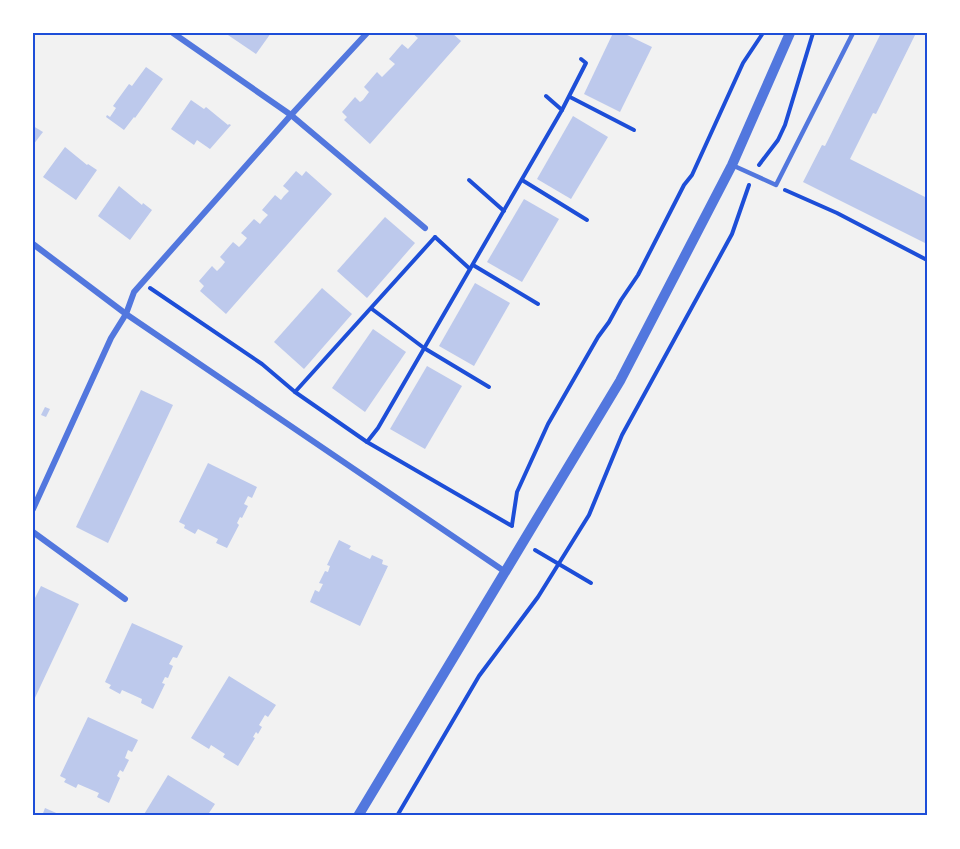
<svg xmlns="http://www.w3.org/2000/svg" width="960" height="849" font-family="Literata,serif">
<rect width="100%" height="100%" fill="#f2f2f2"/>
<g fill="#bdc9ec">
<polygon points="225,33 271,33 256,54"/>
<polygon points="412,33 452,33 461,41 370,144 344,120 347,117 342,112 355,97 360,102 363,100 369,92 364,87 377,72 382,77 395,64 389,59 402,44 408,49 418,38"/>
<polygon points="613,33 623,33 652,47 620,112 584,94"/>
<polygon points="881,33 916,33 876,114 873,113 850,159 927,198 927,244 803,182 822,145 825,146"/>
<polygon points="146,67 163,79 135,118 134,117 124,130 106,117 107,115 110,117 116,108 113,106 129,84 132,86"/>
<polygon points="191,100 204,109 206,107 228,125 229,124 231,125 210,149 197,140 194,145 171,129"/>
<polygon points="573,116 608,137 571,199 537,179"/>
<polygon points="33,126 43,132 33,145"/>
<polygon points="65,147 87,165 88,164 97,170 76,200 43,177"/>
<polygon points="296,171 302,176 306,171 332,194 226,314 200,291 204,286 199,281 212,266 217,271 222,266 225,262 220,257 233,242 239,247 243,243 247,238 241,233 254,219 260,224 263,220 268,215 262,210 275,195 281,200 284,196 289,191 283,186"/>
<polygon points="119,186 142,205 143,203 152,210 130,240 98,216"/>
<polygon points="524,199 559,219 522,282 487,262"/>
<polygon points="385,217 415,243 367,298 337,271"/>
<polygon points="475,283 510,303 474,366 439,346"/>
<polygon points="322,288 352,314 304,369 274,342"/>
<polygon points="373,329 406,352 365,412 332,388"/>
<polygon points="427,366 462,386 425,449 390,429"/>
<polygon points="141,390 173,405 108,543 76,527"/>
<polygon points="45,407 50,409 46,417 41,415"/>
<polygon points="208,463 257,487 252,498 248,496 244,504 248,506 242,518 240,517 237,523 239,525 227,548 216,543 218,539 198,529 195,534 184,528 185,525 179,522"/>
<polygon points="339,540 351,546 349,549 370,559 372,555 383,560 382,564 388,566 360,626 310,602 315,590 319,592 323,584 319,583 325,571 328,572 330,566 327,565"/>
<polygon points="41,586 79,604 33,702 33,602"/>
<polygon points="132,623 183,646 177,658 173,657 169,664 173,666 168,678 165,677 162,683 165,684 153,709 141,703 142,699 122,690 120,694 109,688 111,685 105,682"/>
<polygon points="229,676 276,705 268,717 265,715 259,725 262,727 258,734 256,732 253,737 255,738 238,766 223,757 225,754 211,745 209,749 191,738"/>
<polygon points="88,717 138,740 132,752 128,750 125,758 129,760 123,772 120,770 117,776 120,778 109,803 97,797 99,793 78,784 76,788 64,782 66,779 60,776"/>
<polygon points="168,775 215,804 207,816 143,816"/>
<polygon points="45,808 63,816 42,816"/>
</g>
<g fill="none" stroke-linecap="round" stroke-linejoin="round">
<g stroke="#1d4ed8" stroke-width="4">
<polyline points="570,97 634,130"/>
<polyline points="562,110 586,63 581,59"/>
<polyline points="759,165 778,140 785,125 813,33"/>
<polyline points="469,180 504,211"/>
<polyline points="522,180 587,220"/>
<polyline points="785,190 837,213 927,260"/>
<polyline points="435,237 470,269"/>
<polyline points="473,265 538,304"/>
<polyline points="150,288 262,364 295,392 367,442 512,526"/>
<polyline points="372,309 424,348 489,387"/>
<polyline points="295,392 435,237"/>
<polyline points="367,442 378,428 562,110 546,96"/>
<polyline points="512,525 517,492 548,424 598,337 609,322 621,300 638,275 684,185 692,175 743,63 763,33"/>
<polyline points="535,550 591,583"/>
<polyline points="397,816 479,676 538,597 589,515 622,435 732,234 749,185"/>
</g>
<polyline stroke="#5277de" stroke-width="4.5" points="732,165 776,185 853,33"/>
<g stroke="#5277de" stroke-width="6">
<polyline points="173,33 291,115 425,228"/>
<polyline points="33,244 126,314 504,571"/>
<polyline points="33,509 111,338 126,314 134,292 291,115 367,33"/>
<polyline points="33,532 125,599"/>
</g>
<polyline stroke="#5277de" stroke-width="10" points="358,816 620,381 732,165 790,33"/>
</g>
<rect width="960" height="849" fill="none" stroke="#ffffff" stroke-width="69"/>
<rect x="34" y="34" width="892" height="780" fill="none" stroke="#1d4ed8" stroke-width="2"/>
</svg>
